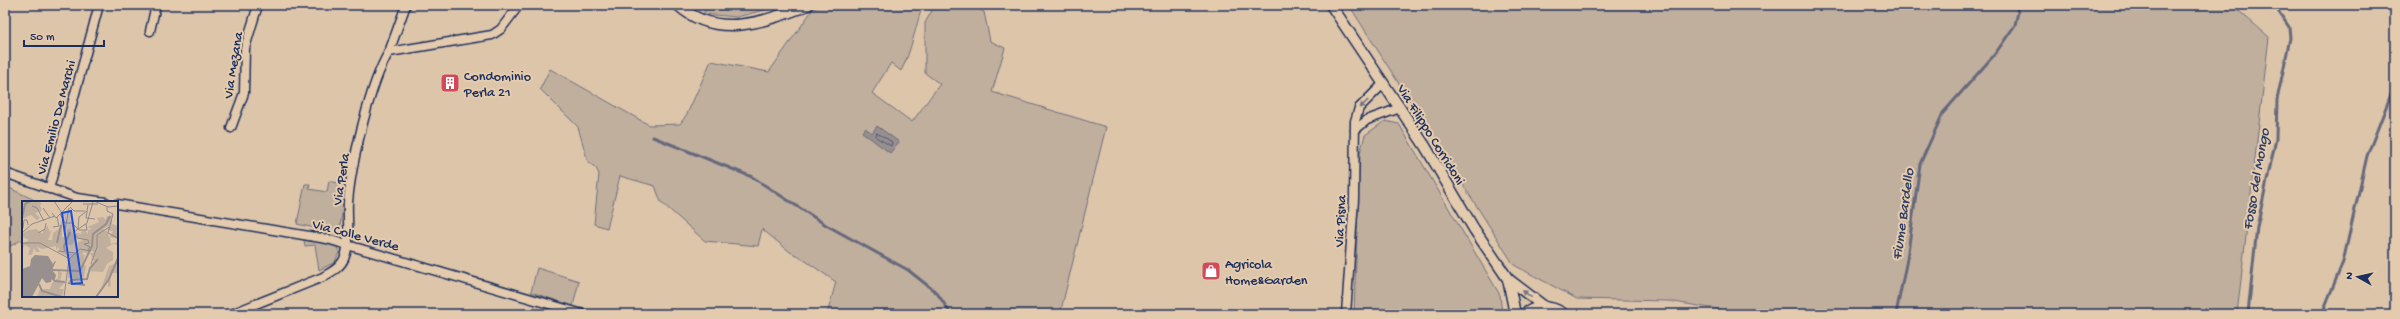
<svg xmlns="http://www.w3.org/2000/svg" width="2400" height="319" font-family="'Gochi Hand',sans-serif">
<rect width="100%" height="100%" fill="#ddc5aa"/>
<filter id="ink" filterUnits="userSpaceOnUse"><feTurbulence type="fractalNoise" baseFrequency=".025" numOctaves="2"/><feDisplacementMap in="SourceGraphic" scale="8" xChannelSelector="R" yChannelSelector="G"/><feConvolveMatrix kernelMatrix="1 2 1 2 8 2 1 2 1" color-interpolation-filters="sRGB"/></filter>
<g filter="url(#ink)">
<g fill="#c1af9e" stroke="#6e6f7e">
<polygon points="708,5 784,5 737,17 703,14"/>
<path d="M821,5H923C915,27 912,50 901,71L891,63L872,93L912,122L940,84L925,73V23L935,5H970L984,12L990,41L1005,48L992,92L1106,127L1060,314H827L836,282L800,257L790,252L762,229L758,246L705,241L661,202L655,186L620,176L607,228L594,224L599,174L596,168L588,162L578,127L540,89L550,69L649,125L680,124L687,114L711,61L769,72L813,9Z"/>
<polygon points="1349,5 2232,5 2269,37 2237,314 1748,314 1668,301 1577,299 1514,265"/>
<polygon points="1385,121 1399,124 1500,295 1502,314 1354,314 1360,153 1365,135"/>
<polygon points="329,181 347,185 340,226 337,230 329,231 297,224 305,184 310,184 309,189 327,192"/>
<polygon points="5,186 39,202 23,202 23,243 21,240 5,249"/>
<polygon points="304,240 335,243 339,252 335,262 319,270 315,245 305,246"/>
<polygon points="537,268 579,281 573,306 531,292"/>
</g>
<polygon fill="#97908f" stroke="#65697b" points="877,126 899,142 890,153 862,132 865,128 872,133"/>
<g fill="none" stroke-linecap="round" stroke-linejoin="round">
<polygon stroke="#4d5672" stroke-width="1" points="877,133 892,142 891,146 876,137"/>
<g stroke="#65697b" stroke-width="3">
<polyline points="653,137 752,177 826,225 908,270 937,293 951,314"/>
<polyline points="1896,314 1907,259 1920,164 1943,113 1995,54 2015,25 2018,12 2015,5"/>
<polyline points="2248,314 2257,227 2276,139 2277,100 2290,38 2289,27 2274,5"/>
<polyline points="2322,314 2343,262 2367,156 2395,84"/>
</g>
<g stroke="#1b2f5e" stroke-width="11">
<g id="minor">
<polyline points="150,31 156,5"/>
<polyline points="389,52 406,5"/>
<polyline points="231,128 244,93 245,48 258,5"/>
<polyline points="1355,130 1367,120 1400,108"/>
<polyline points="5,173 77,198 106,202"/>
<polyline points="49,189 99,5"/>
<polyline points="117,204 327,239 583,314"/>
<path d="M231,314L323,277C331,272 340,268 344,259C351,243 347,219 348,202C351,165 370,83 389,52L492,35L501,29L519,5"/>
<polyline points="1346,314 1354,199 1355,121 1359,108 1384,83"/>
</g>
</g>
<g stroke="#1b2f5e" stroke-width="13">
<g id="tertiary">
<path d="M678,5C716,40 765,22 808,5"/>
<polyline points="1331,5 1425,146 1474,229 1508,279 1546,308"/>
<polyline points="1508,279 1515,314"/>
</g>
</g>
<g stroke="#1b2f5e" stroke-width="16">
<path id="primary" d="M1527,314C1538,307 1550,307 1561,314"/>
</g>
<use href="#minor" stroke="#e5cbad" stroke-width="8"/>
<use href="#tertiary" stroke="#e5cbad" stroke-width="10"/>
<use href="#primary" stroke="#e5cbad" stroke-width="13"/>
</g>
<defs><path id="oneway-solid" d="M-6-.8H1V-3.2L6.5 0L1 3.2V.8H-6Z"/></defs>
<g fill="#767582">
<use href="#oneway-solid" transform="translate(1364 104) rotate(136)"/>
<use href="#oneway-solid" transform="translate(1527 294) rotate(-142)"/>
</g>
</g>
<defs>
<g id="building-square" transform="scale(1)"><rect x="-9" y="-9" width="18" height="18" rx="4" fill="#d1495b" stroke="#e5cbad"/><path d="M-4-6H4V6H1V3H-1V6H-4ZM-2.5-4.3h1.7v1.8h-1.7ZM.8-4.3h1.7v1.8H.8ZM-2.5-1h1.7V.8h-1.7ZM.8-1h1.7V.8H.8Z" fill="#fff"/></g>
<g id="shop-square" transform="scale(1)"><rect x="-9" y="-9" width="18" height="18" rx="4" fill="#d1495b" stroke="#e5cbad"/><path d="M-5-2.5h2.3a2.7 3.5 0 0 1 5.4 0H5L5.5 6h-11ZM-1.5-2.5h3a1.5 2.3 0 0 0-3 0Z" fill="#fff"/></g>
</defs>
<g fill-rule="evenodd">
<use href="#building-square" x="450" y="83"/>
<use href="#shop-square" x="1211" y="271"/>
</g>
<g text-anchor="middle" stroke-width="4" stroke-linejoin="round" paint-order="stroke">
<g font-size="14" fill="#1b2f5e" stroke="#e5cbad">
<text transform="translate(232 65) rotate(-81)" y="5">Via Mezana</text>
<text transform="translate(55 117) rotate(-75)" y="5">Via Emilio De Marchi</text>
<text transform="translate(1432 134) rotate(58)" y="5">Via Filippo Corridoni</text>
<text transform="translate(340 179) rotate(-81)" y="5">Via Perla</text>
<text transform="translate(1339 221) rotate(-87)" y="5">Via Pisna</text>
<text transform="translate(356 234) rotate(15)" y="5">Via Colle Verde</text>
</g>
<g font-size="14" fill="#1b2f5e" stroke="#e5cbad" text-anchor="start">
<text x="464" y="80">Condominio<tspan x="464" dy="16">Perla 21</tspan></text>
<text x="1225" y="268">Agricola<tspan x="1225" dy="16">Home&amp;Garden</tspan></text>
</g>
<g font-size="15" font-style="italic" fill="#2e3e65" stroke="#e5cbad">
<text transform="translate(2255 179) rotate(-80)" y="5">Fosso del Mongo</text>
<text transform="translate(1902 214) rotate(-82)" y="5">Fiume Bardello</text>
</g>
</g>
<g transform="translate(22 201)">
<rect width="96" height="96" fill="#ddc5aa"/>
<path d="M0,0H18L19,3H21L18,4L20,10L13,12L18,17L15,19L9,14L0,18ZM90,14V23L81,28L86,31L87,37L91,30L84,29L90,23L96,25V38L88,36L89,43L96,41V44L91,43L84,47L91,51V59L85,63L81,71L67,70L69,63H72L70,65L74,62L69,57L75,56H70L68,52H73L68,49L66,53L62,51L60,53L63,54L61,63L64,65L62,76L58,78L46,77L47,59L55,49L56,41L61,39L55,36L50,44L43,43V52L52,53L47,56L37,51V46L34,49V45L20,48L15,46L18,51H14L12,47L10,54H6L8,47L3,44L0,48V43L7,39L1,36V32L7,29L14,28L21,33V28H24L25,24L28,31L30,29L26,39H30L31,32L38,27L40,18V36H45V29L49,27V31L52,35L54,32L60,33L59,31L63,29L66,33V29L70,28L65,26L77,21L75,17L81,16L84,19V16ZM96,53L95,72H90L88,76L89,85L86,86V82H83L79,88L87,65L94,62ZM36,70L40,72L38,80L43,81L37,88H42L40,96L32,93L33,96H15L18,88H28L30,82L36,77Z" fill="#c1af9e"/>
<path d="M13,54L26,55L31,63L33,60H34L30,69L34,74L33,78L30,77L29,81L24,82L20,77L10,96H0V68L8,65L9,58Z" fill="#97908f"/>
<path fill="none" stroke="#97908f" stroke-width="2" d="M0,17L3,3L9,0M35,42L39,24M43,50L42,45L48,31M30,69L58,70L70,45L71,33L84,23L88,15M30,77L33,80L43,81M48,81L49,79L65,78L68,67L76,58M46,82L63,84M17,83L20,90L40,96M74,96L87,78L96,57"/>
<path fill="none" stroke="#8f898c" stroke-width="1" d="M32,0L40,12M72,0L86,6L96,5M61,3H76M66,4L64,17L73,18M10,5L15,7L22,20M48,6L52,10H63M85,6V10L91,13L86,32L96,37M21,7L28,17M30,12L34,17L51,0M38,13L43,22H50L57,29H65L64,23M31,26L37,25L35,16M1,27L2,19H5L6,24M56,28L57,16L65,10M43,29L47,7M0,32L10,23L33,15M16,32L23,28L24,22M0,42H18L46,57M66,49L68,46L62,43L67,42L66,39L55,37L52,31L65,22L71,1M36,50L53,52M47,58L58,48L69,50M69,63L75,46V34L87,26M42,96L47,58"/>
<path fill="#1d4ed8" fill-opacity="0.15" stroke="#1d4ed8" stroke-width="2" d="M49,10L60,82L50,83L40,12Z"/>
<rect width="96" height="96" fill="none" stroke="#1b2f5e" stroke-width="2"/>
</g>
<rect width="2400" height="319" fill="none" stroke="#e5cbad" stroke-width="20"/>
<rect x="10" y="10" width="2380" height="299" fill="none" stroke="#1b2f5e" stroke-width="1.5" filter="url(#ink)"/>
<g transform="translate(2358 277) rotate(278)" stroke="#e5cbad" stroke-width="3" paint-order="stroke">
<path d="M0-3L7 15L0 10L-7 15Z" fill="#1b2f5e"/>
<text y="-6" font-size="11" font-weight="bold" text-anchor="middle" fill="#1b2f5e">N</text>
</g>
<path d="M24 40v6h80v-6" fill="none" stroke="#1b2f5e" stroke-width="2"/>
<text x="30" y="40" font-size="12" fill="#1b2f5e" stroke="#e5cbad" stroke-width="3" paint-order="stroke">50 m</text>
</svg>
